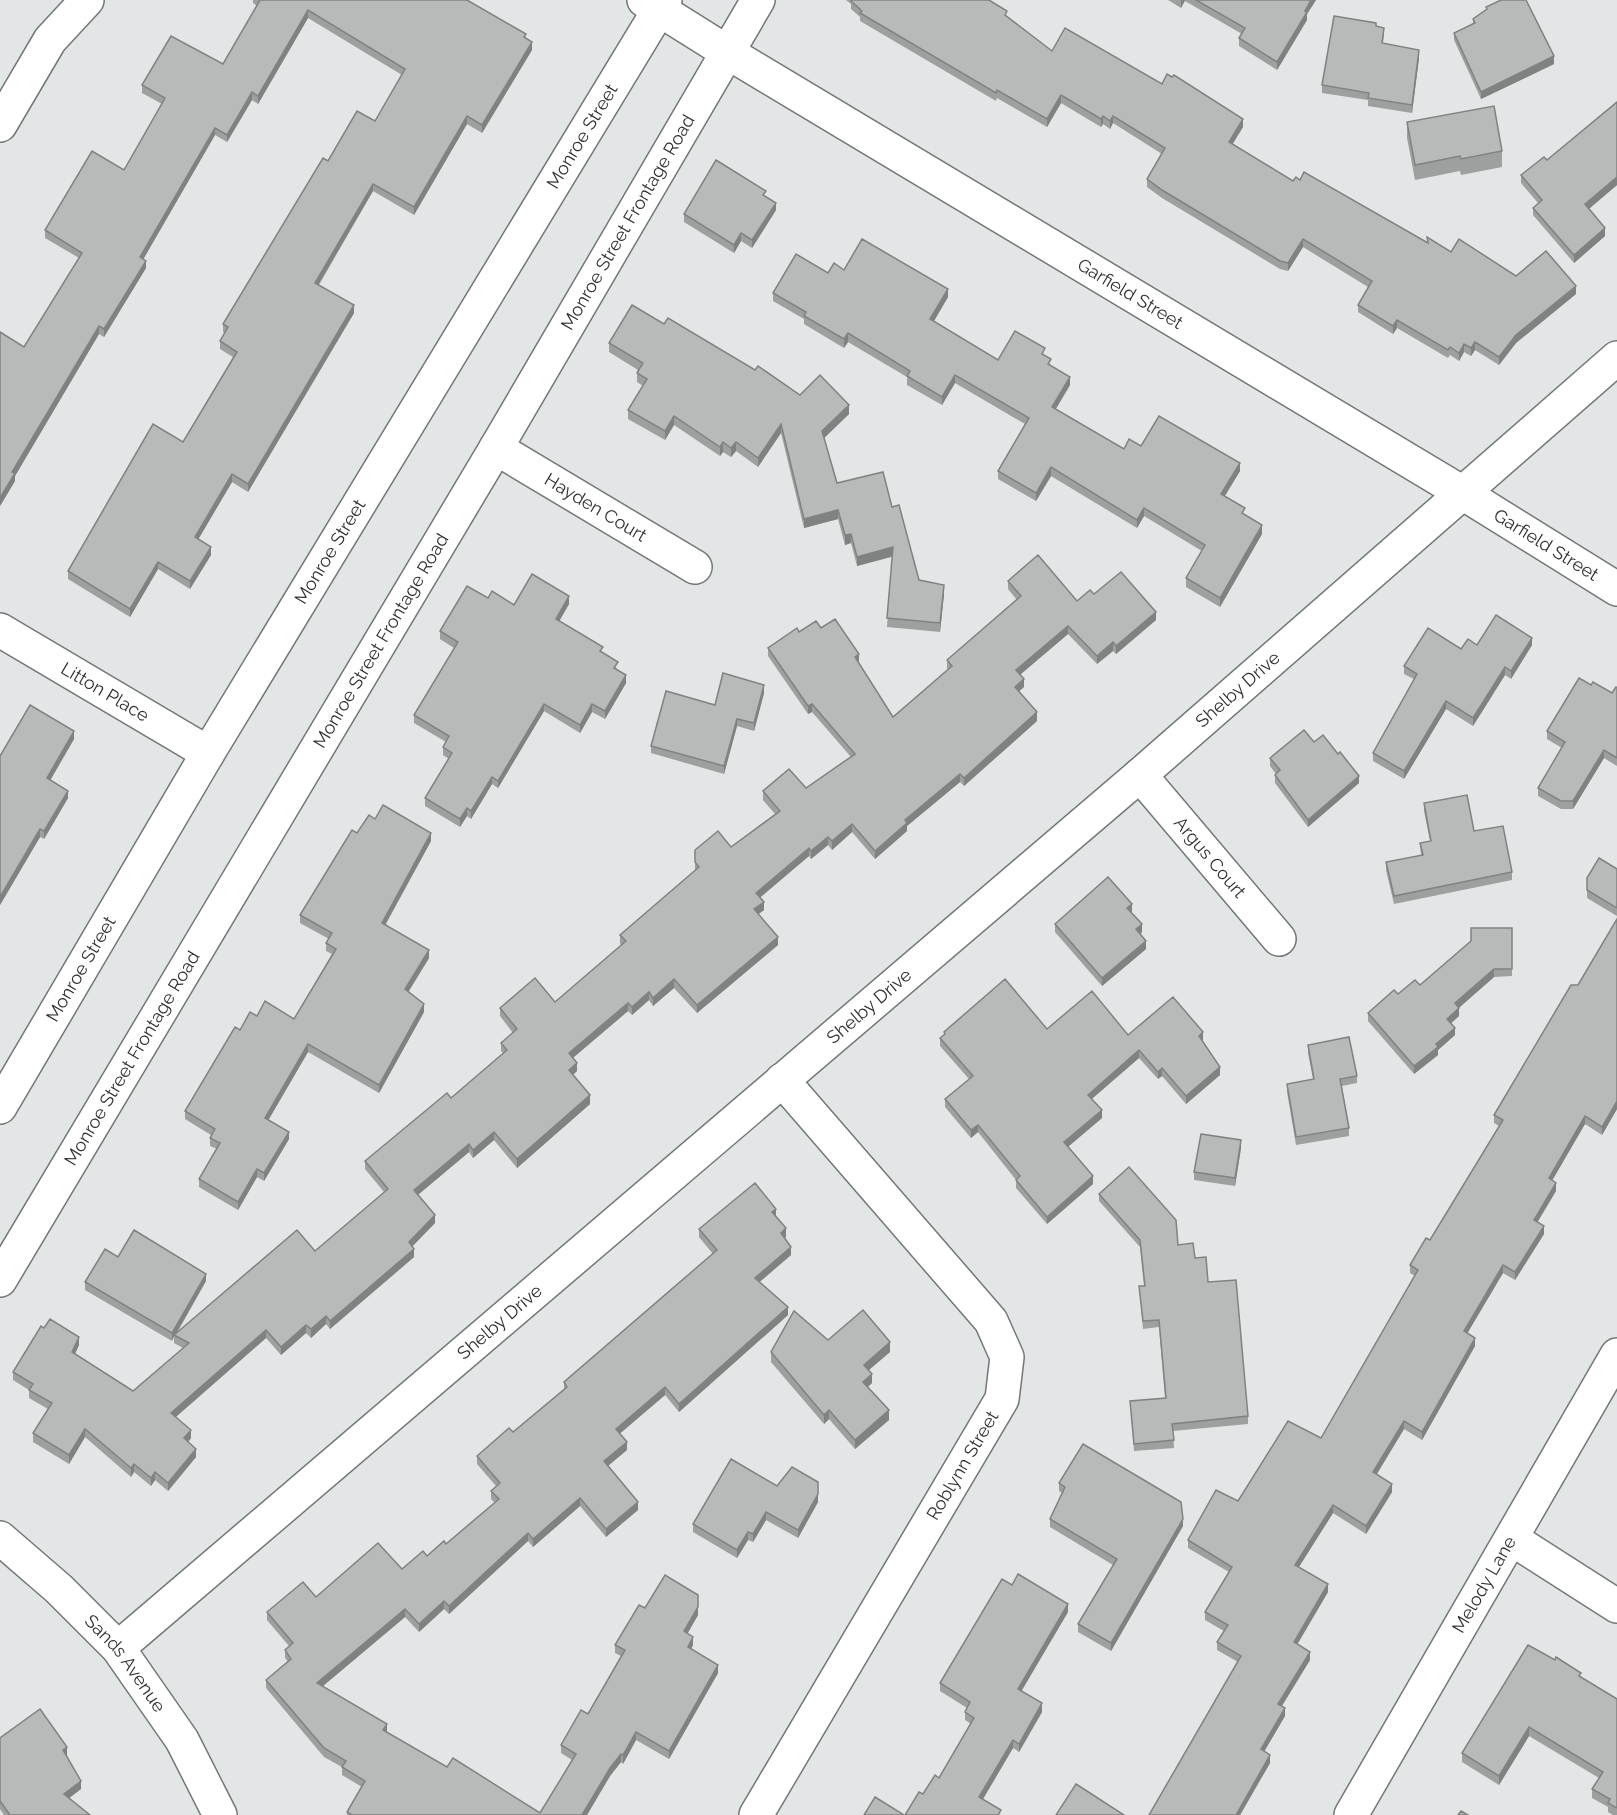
<svg xmlns="http://www.w3.org/2000/svg" width="1617" height="1815" font-family="Raleway,sans-serif">
<rect width="100%" height="100%" fill="#e3e6e6"/>
<g fill="none" stroke-linecap="round" stroke-linejoin="round">
<g stroke="#737776" stroke-width="36">
<g id="minor">
<path id="s1" d="M644,0L727,52L1461,492L1617,589"/>
<polyline points="0,125 50,40 87,0"/>
<path id="s2" d="M496,448L695,567"/>
<path id="s3" d="M0,630L208,753"/>
<path id="s4" d="M1140,775L1279,939"/>
<path id="s5" d="M0,1280L496,448L758,0"/>
<path id="s6" d="M0,1538L59,1589L118,1648L182,1740L220,1815"/>
<polyline points="1512,1539 1617,1606"/>
<path id="s7" d="M118,1648L1140,775L1617,358"/>
<path id="s8" d="M756,1815L1002,1399L1007,1357L991,1321L782,1080"/>
<path id="s9" d="M1351,1815L1617,1355"/>
</g>
</g>
<g stroke="#737776" stroke-width="36">
<g id="secondary">
<path id="s10" d="M0,1107L208,753L665,0"/>
</g>
</g>
<use href="#minor" stroke="#fff" stroke-width="33"/>
<use href="#secondary" stroke="#fff" stroke-width="33"/>
</g>
<g fill="#9da09e">
<polygon points="253,0 467,0 526,38 532,50 482,133 467,124 414,215 373,191 319,285 354,313 248,492 232,482 198,539 211,555 190,589 158,569 130,617 68,579 68,571 183,442 233,357 220,349 220,341 225,333 223,332 223,324 328,161 375,121 402,75 308,18 258,104 252,100 227,142 215,135 143,259 146,268 104,337 99,334 15,476 15,481 0,506 0,332 24,347 79,258 45,238 45,230 124,170 162,104 142,93 142,85 223,64 257,6 253,3"/>
<polygon points="846,0 989,0 1007,16 1052,51 1162,84 1243,127 1232,144 1293,181 1427,242 1427,237 1451,252 1516,276 1576,294 1516,343 1499,365 1475,350 1471,356 1464,352 1459,361 1450,355 1448,358 1397,328 1393,334 1358,312 1358,305 1368,287 1303,247 1288,271 1280,269 1162,198 1147,187 1147,179 1162,154 1113,123 1110,129 1103,124 1101,127 1061,103 1047,127 997,98 996,101 860,21 860,17 851,9 851,4"/>
<polygon points="1168,0 1316,0 1307,14 1307,20 1277,70 1239,46 1239,38 1242,34 1185,1 1181,8"/>
<polygon points="1486,7 1554,64 1481,99 1454,40 1454,33 1473,23 1473,19 1486,10"/>
<polygon points="1376,26 1384,35 1383,43 1419,58 1412,113 1368,106 1368,100 1322,93 1322,85"/>
<polygon points="1617,102 1617,185 1589,209 1605,236 1574,263 1533,215 1533,208 1538,203 1521,183 1521,175 1547,160"/>
<polygon points="1407,122 1502,151 1502,167 1461,175 1460,171 1415,180 1407,138"/>
<polygon points="776,210 752,248 741,241 734,253 684,222 684,214"/>
<polygon points="844,270 948,297 933,322 998,360 1045,356 1051,366 1070,385 1056,409 1124,449 1141,446 1240,471 1225,496 1245,515 1262,534 1220,607 1186,587 1186,578 1202,551 1144,516 1137,528 1051,476 1036,501 998,479 998,471 1025,424 955,383 942,405 907,385 907,377 848,342 844,348 804,324 804,319 773,301 773,293 828,273"/>
<polygon points="664,324 755,370 800,395 849,414 824,438 837,483 892,507 919,580 944,594 940,632 887,627 892,557 857,566 851,543 845,545 838,519 804,528 781,433 758,467 736,451 731,457 723,452 720,456 674,425 665,440 628,419 628,410 643,386 637,382 637,373 638,370 609,352 609,343"/>
<polygon points="1008,581 1077,601 1094,594 1156,620 1116,654 1113,651 1097,664 1068,634 1020,675 1024,687 1019,691 1037,721 964,786 960,782 907,826 907,831 875,859 852,832 832,850 828,845 811,859 809,856 760,897 764,910 759,914 778,945 697,1013 674,988 653,1006 649,1000 632,1015 628,1011 573,1058 577,1071 573,1075 590,1104 517,1168 494,1140 473,1158 469,1152 418,1195 435,1223 412,1246 414,1257 330,1329 326,1324 311,1338 306,1333 281,1355 266,1338 176,1417 191,1438 188,1442 196,1457 168,1491 155,1480 151,1486 134,1472 131,1477 85,1437 69,1464 33,1442 33,1433 48,1409 29,1398 29,1390 13,1380 13,1372 44,1328 79,1345 75,1354 133,1391 183,1348 174,1343 174,1337 172,1341 85,1290 85,1282 118,1257 206,1281 177,1333 315,1251 384,1192 365,1169 365,1161 451,1098 503,1053 501,1051 501,1043 513,1033 500,1016 500,1008 555,1002 621,945 620,943 620,935 695,870 695,850 731,847 775,814 763,800 763,791 806,788 851,757 812,712 808,714 768,656 768,648 799,632 821,628 859,663 858,663 893,717 948,670 947,668 947,660 1017,600 1008,589"/>
<polygon points="488,598 514,605 569,604 559,621 603,653 618,670 626,683 605,719 592,712 580,733 544,711 498,788 492,784 471,819 467,816 460,827 425,806 425,798 449,759 443,755 443,747 446,742 414,723 414,715 454,648 440,639 440,631"/>
<polygon points="1477,645 1532,645 1511,679 1505,675 1473,726 1446,709 1404,779 1373,761 1373,753 1414,679 1404,674 1404,666"/>
<polygon points="1591,685 1612,693 1617,688 1617,766 1604,758 1573,809 1561,809 1538,796 1538,788 1562,748 1547,739 1547,731"/>
<polygon points="764,693 754,731 737,726 724,774 651,753 651,746 715,705"/>
<polygon points="74,739 50,780 68,798 44,839 40,837 0,905 0,756"/>
<polygon points="1314,742 1338,754 1359,783 1308,827 1275,783 1275,775 1276,774 1270,766 1270,758"/>
<polygon points="1424,803 1474,831 1512,872 1512,880 1394,904 1386,870 1386,862 1421,855 1420,843 1430,841 1424,811"/>
<polygon points="375,819 431,841 386,924 429,958 409,991 424,1012 379,1093 308,1052 268,1120 289,1139 264,1181 257,1177 238,1210 199,1187 199,1179 217,1149 210,1146 210,1138 211,1135 185,1119 185,1111 240,1030 257,1016 294,1019 332,954 326,951 326,943 329,939 300,923 300,915"/>
<polygon points="1617,869 1617,916 1587,898 1587,878"/>
<polygon points="1131,912 1142,932 1140,934 1146,949 1102,986 1055,932 1055,924"/>
<polygon points="1617,919 1617,1109 1602,1135 1585,1124 1552,1180 1556,1191 1537,1222 1544,1234 1515,1280 1503,1273 1467,1333 1475,1346 1422,1440 1404,1429 1377,1474 1392,1492 1366,1534 1333,1513 1299,1567 1328,1592 1297,1644 1310,1660 1282,1706 1285,1716 1264,1751 1270,1763 1240,1815 1149,1815 1238,1662 1217,1650 1217,1642 1224,1631 1205,1620 1205,1612 1229,1572 1188,1548 1188,1540 1321,1438 1415,1276 1410,1273 1410,1265 1430,1240 1499,1126 1494,1123 1494,1115 1578,985"/>
<polygon points="1512,928 1512,976 1494,977 1459,1008 1459,1016 1451,1023 1455,1035 1438,1050 1438,1055 1414,1074 1368,1021 1368,1013 1398,994 1420,985"/>
<polygon points="1047,1029 1203,1040 1202,1041 1220,1075 1186,1104 1162,1076 1158,1079 1139,1058 1092,1099 1102,1118 1068,1147 1093,1184 1047,1224 1016,1188 1016,1180 978,1132 971,1138 945,1107 945,1099 969,1079 940,1046 940,1038 944,1035 944,1032"/>
<polygon points="1308,1045 1357,1076 1357,1083 1342,1086 1349,1128 1349,1136 1296,1145 1287,1092 1287,1084 1313,1079 1308,1053"/>
<polygon points="1241,1148 1235,1186 1194,1180 1194,1172"/>
<polygon points="1099,1194 1178,1245 1195,1258 1208,1282 1248,1416 1248,1424 1173,1431 1174,1448 1134,1451 1130,1401 1165,1398 1159,1327 1143,1329 1139,1286 1144,1286 1140,1247 1099,1201"/>
<polygon points="776,1217 786,1237 784,1238 791,1255 759,1282 788,1315 679,1412 665,1395 620,1433 627,1450 608,1466 638,1510 606,1537 580,1506 533,1547 528,1541 449,1614 444,1609 419,1632 405,1617 323,1686 387,1732 447,1767 540,1813 572,1760 561,1753 561,1745 588,1714 621,1656 615,1653 615,1645 645,1608 698,1615 688,1633 693,1645 691,1649 718,1673 669,1759 636,1740 623,1764 621,1762 610,1776 587,1815 347,1815 347,1812 362,1787 342,1775 342,1767 324,1757 266,1688 266,1680 288,1662 285,1658 285,1650 289,1646 267,1620 267,1612 316,1597 402,1569 427,1556 446,1544 495,1503 491,1499 491,1491 496,1486 477,1464 477,1456 513,1432 564,1389 564,1382 713,1254 699,1237 699,1229"/>
<polygon points="828,1340 890,1352 869,1370 872,1383 868,1387 889,1420 855,1449 829,1419 824,1424 771,1362 771,1352"/>
<polygon points="1059,1483 1183,1526 1111,1651 1078,1632 1078,1624 1113,1565 1050,1527 1050,1519 1062,1493 1059,1491"/>
<polygon points="777,1486 818,1502 798,1538 766,1520 753,1542 748,1540 737,1558 693,1532 693,1524"/>
<polygon points="1012,1585 1068,1612 1021,1691 1042,1712 1019,1752 1013,1748 982,1800 1001,1815 923,1794 939,1778 971,1724 965,1720 965,1712 967,1708 940,1691 940,1683"/>
<polygon points="1581,1677 1617,1699 1617,1815 1613,1815 1608,1812 1608,1807 1592,1798 1592,1789 1599,1778 1529,1736 1499,1785 1462,1762 1462,1753"/>
<polygon points="0,1738 67,1755 66,1755 81,1789 69,1798 90,1815 4,1815 0,1809"/>
</g>
<g fill="#808281">
<polygon points="1181,0 1185,0 1181,8"/>
<polygon points="1311,0 1316,0 1307,14 1307,20 1277,70 1277,62"/>
<polygon points="308,10 308,18 258,104 258,96"/>
<polygon points="532,42 532,50 482,133 482,125"/>
<polygon points="1419,50 1419,58 1412,113 1412,105"/>
<polygon points="1554,56 1554,64 1481,99 1481,92"/>
<polygon points="252,92 252,100 227,142 227,135"/>
<polygon points="1061,95 1061,103 1047,127 1047,119"/>
<polygon points="467,116 467,124 414,215 414,207"/>
<polygon points="1103,116 1103,124 1101,127 1101,119"/>
<polygon points="1113,116 1113,123 1110,129 1110,121"/>
<polygon points="1243,119 1243,127 1229,150 1229,142"/>
<polygon points="215,128 215,135 140,265 140,257"/>
<polygon points="1617,177 1617,185 1585,212 1585,204"/>
<polygon points="373,184 373,191 315,290 315,283"/>
<polygon points="776,203 776,210 752,248 752,240"/>
<polygon points="1605,228 1605,236 1574,263 1574,255"/>
<polygon points="741,233 741,241 734,253 734,245"/>
<polygon points="1303,239 1303,247 1288,271 1288,263"/>
<polygon points="146,261 146,268 104,337 104,329"/>
<polygon points="1576,286 1576,294 1516,343 1499,365 1499,357 1516,335"/>
<polygon points="948,289 948,297 930,328 930,319"/>
<polygon points="354,305 354,313 248,492 248,484"/>
<polygon points="1397,320 1397,328 1393,334 1393,326"/>
<polygon points="99,326 99,334 15,476 15,481 0,506 0,498 12,472"/>
<polygon points="848,333 848,342 844,348 844,339"/>
<polygon points="1475,342 1475,350 1471,356 1471,348"/>
<polygon points="1464,344 1464,352 1459,361 1459,353"/>
<polygon points="955,375 955,383 942,405 942,397"/>
<polygon points="1070,377 1070,385 1052,415 1052,407"/>
<polygon points="849,405 849,414 822,440 822,431"/>
<polygon points="674,416 674,425 665,440 665,431"/>
<polygon points="781,424 781,433 758,467 758,458"/>
<polygon points="723,442 723,452 720,456 720,447"/>
<polygon points="736,442 736,451 731,457 731,448"/>
<polygon points="1240,463 1240,471 1221,502 1221,494"/>
<polygon points="1051,467 1051,476 1036,501 1036,493"/>
<polygon points="232,474 232,482 195,545 195,537"/>
<polygon points="1144,508 1144,516 1137,528 1137,520"/>
<polygon points="838,510 838,519 804,528 804,519"/>
<polygon points="1262,525 1262,534 1220,607 1220,598"/>
<polygon points="851,534 851,543 845,545 845,535"/>
<polygon points="211,547 211,555 190,589 190,581"/>
<polygon points="893,547 893,556 857,566 857,557"/>
<polygon points="158,562 158,569 130,617 130,609"/>
<polygon points="944,585 944,594 940,632 940,623"/>
<polygon points="569,596 569,604 556,627 556,619"/>
<polygon points="1156,612 1156,620 1116,654 1116,646"/>
<polygon points="1068,626 1068,634 1016,678 1016,670"/>
<polygon points="1532,638 1532,645 1511,679 1511,671"/>
<polygon points="1113,642 1113,651 1097,664 1097,656"/>
<polygon points="859,654 859,663 855,666 855,657"/>
<polygon points="1505,667 1505,675 1473,726 1473,718"/>
<polygon points="626,675 626,683 605,719 605,711"/>
<polygon points="1024,679 1024,687 1015,695 1015,687"/>
<polygon points="764,685 764,693 754,731 754,723"/>
<polygon points="1446,701 1446,709 1404,779 1404,771"/>
<polygon points="544,704 544,711 498,788 498,781"/>
<polygon points="592,704 592,712 580,733 580,725"/>
<polygon points="812,704 812,712 808,714 808,706"/>
<polygon points="1037,712 1037,721 964,786 964,778"/>
<polygon points="737,719 737,726 724,774 724,766"/>
<polygon points="74,731 74,739 47,786 47,778"/>
<polygon points="1604,750 1604,758 1573,809 1573,801"/>
<polygon points="960,774 960,782 907,826 907,831 875,859 875,851 905,820"/>
<polygon points="1359,776 1359,783 1308,827 1308,820"/>
<polygon points="492,777 492,784 471,819 471,811"/>
<polygon points="68,791 68,798 44,839 44,831"/>
<polygon points="467,808 467,816 460,827 460,819"/>
<polygon points="852,824 852,832 832,850 832,841"/>
<polygon points="40,829 40,837 0,905 0,897"/>
<polygon points="431,833 431,841 382,930 382,923"/>
<polygon points="828,837 828,845 811,859 811,851"/>
<polygon points="809,848 809,856 756,901 756,893"/>
<polygon points="764,902 764,910 754,917 754,909"/>
<polygon points="1132,904 1132,912 1127,916 1127,908"/>
<polygon points="1142,924 1142,932 1136,937 1136,929"/>
<polygon points="778,937 778,945 697,1013 697,1005"/>
<polygon points="1146,941 1146,949 1102,986 1102,978"/>
<polygon points="429,950 429,958 405,997 405,989"/>
<polygon points="1494,969 1494,977 1455,1011 1455,1003"/>
<polygon points="674,979 674,988 653,1006 653,998"/>
<polygon points="649,992 649,1000 632,1015 632,1007"/>
<polygon points="628,1003 628,1011 569,1061 569,1053"/>
<polygon points="424,1004 424,1012 379,1093 379,1085"/>
<polygon points="1459,1008 1459,1016 1447,1027 1447,1019"/>
<polygon points="1455,1028 1455,1035 1438,1050 1438,1055 1414,1074 1414,1066 1436,1044"/>
<polygon points="1203,1032 1203,1040 1199,1044 1199,1036"/>
<polygon points="308,1044 308,1052 265,1126 265,1118"/>
<polygon points="1139,1050 1139,1058 1088,1102 1088,1095"/>
<polygon points="577,1063 577,1071 569,1078 569,1070"/>
<polygon points="1220,1067 1220,1075 1186,1104 1186,1096"/>
<polygon points="1162,1068 1162,1076 1158,1079 1158,1072"/>
<polygon points="590,1095 590,1104 517,1168 517,1159"/>
<polygon points="1617,1101 1617,1109 1602,1135 1602,1127"/>
<polygon points="1102,1110 1102,1118 1064,1150 1064,1142"/>
<polygon points="1585,1116 1585,1124 1549,1186 1549,1178"/>
<polygon points="978,1125 978,1132 971,1138 971,1130"/>
<polygon points="289,1132 289,1139 264,1181 264,1173"/>
<polygon points="494,1132 494,1140 473,1158 473,1150"/>
<polygon points="1241,1140 1241,1148 1235,1186 1235,1178"/>
<polygon points="469,1144 469,1152 414,1198 414,1190"/>
<polygon points="257,1169 257,1177 238,1210 238,1202"/>
<polygon points="1093,1176 1093,1184 1047,1224 1047,1217"/>
<polygon points="1556,1183 1556,1191 1534,1228 1534,1220"/>
<polygon points="776,1209 776,1217 772,1212"/>
<polygon points="435,1215 435,1223 409,1250 409,1242"/>
<polygon points="1544,1226 1544,1234 1515,1280 1515,1272"/>
<polygon points="786,1228 786,1237 781,1241 781,1233"/>
<polygon points="791,1247 791,1255 755,1286 755,1278"/>
<polygon points="414,1249 414,1257 330,1329 330,1321"/>
<polygon points="1503,1265 1503,1273 1464,1339 1464,1331"/>
<polygon points="206,1274 206,1281 175,1335 174,1335 172,1341 172,1333"/>
<polygon points="788,1307 788,1315 679,1412 679,1404"/>
<polygon points="326,1316 326,1324 311,1338 311,1329"/>
<polygon points="306,1325 306,1333 281,1355 281,1347"/>
<polygon points="266,1330 266,1338 171,1421 171,1413"/>
<polygon points="79,1337 79,1345 72,1360 72,1352"/>
<polygon points="1475,1338 1475,1346 1422,1440 1422,1432"/>
<polygon points="890,1342 890,1352 864,1374 864,1365"/>
<polygon points="872,1374 872,1383 863,1391 863,1382"/>
<polygon points="665,1387 665,1395 616,1437 616,1429"/>
<polygon points="829,1410 829,1419 824,1424 824,1415"/>
<polygon points="889,1410 889,1420 855,1449 855,1440"/>
<polygon points="1404,1421 1404,1429 1373,1480 1373,1472"/>
<polygon points="85,1429 85,1437 69,1464 69,1455"/>
<polygon points="191,1430 191,1438 184,1447 184,1438"/>
<polygon points="627,1442 627,1450 604,1469 604,1461"/>
<polygon points="196,1449 196,1457 168,1491 168,1483"/>
<polygon points="134,1464 134,1472 131,1477 131,1468"/>
<polygon points="155,1472 155,1480 151,1486 151,1478"/>
<polygon points="1392,1484 1392,1492 1366,1534 1366,1526"/>
<polygon points="818,1494 818,1502 798,1538 798,1530"/>
<polygon points="580,1498 580,1506 533,1547 533,1539"/>
<polygon points="638,1502 638,1510 606,1537 606,1529"/>
<polygon points="1333,1505 1333,1513 1295,1573 1295,1565"/>
<polygon points="766,1512 766,1520 753,1542 753,1534"/>
<polygon points="1183,1519 1183,1526 1111,1651 1111,1643"/>
<polygon points="748,1532 748,1540 737,1558 737,1550"/>
<polygon points="528,1533 528,1541 449,1614 449,1606"/>
<polygon points="1328,1584 1328,1592 1294,1650 1294,1642"/>
<polygon points="444,1601 444,1609 419,1632 419,1624"/>
<polygon points="1068,1604 1068,1612 1018,1697 1018,1689"/>
<polygon points="698,1607 698,1615 684,1639 684,1631"/>
<polygon points="405,1609 405,1617 317,1691 317,1683"/>
<polygon points="693,1637 693,1645 688,1655 688,1647"/>
<polygon points="1310,1652 1310,1660 1278,1712 1278,1704"/>
<polygon points="718,1665 718,1673 669,1759 669,1751"/>
<polygon points="1042,1703 1042,1712 1019,1752 1019,1744"/>
<polygon points="1285,1708 1285,1716 1261,1757 1261,1749"/>
<polygon points="387,1724 387,1732 383,1738 383,1730"/>
<polygon points="1529,1727 1529,1736 1499,1785 1499,1776"/>
<polygon points="636,1732 636,1740 623,1764 623,1755"/>
<polygon points="1013,1740 1013,1748 979,1806 979,1797"/>
<polygon points="67,1747 67,1755 63,1758 63,1750"/>
<polygon points="621,1754 621,1762 610,1776 587,1815 582,1815 610,1768"/>
<polygon points="1270,1755 1270,1763 1240,1815 1236,1815"/>
<polygon points="81,1781 81,1789 64,1802 64,1794"/>
</g>
<g fill="#b7bab8" stroke="#808281" stroke-width="1.5">
<polygon points="260,0 467,0 526,34 524,37 532,42 482,125 467,116 414,207 373,184 315,283 354,305 248,484 232,474 195,537 211,547 190,581 158,562 130,609 68,571 153,424 183,442 237,352 220,341 228,327 223,324 323,158 328,161 357,111 375,121 405,69 308,10 258,96 252,92 227,135 215,128 140,257 146,261 104,329 99,326 12,472 15,473 0,498 0,332 24,347 82,253 45,230 92,151 124,170 165,98 142,85 171,36 223,64"/>
<polygon points="851,0 989,0 1007,11 1005,15 1052,51 1065,28 1162,84 1167,74 1172,77 1174,75 1243,119 1229,142 1293,181 1296,177 1300,180 1304,172 1428,243 1427,237 1451,252 1459,239 1516,276 1546,251 1576,286 1516,335 1499,357 1475,342 1471,348 1464,344 1459,353 1450,347 1448,350 1397,320 1393,326 1358,305 1372,281 1303,239 1288,263 1280,261 1162,190 1147,179 1165,148 1113,116 1110,121 1103,116 1101,119 1061,95 1047,119 997,90 996,93 860,13 862,11 851,1"/>
<polygon points="1196,0 1311,0 1305,11 1307,12 1277,62 1239,38 1245,28"/>
<polygon points="1501,0 1526,0 1554,56 1481,92 1454,33 1475,23 1473,19 1487,9 1486,7"/>
<polygon points="1334,16 1376,23 1376,26 1384,28 1382,43 1419,50 1412,105 1368,98 1369,93 1322,85"/>
<polygon points="1617,102 1617,177 1585,204 1605,228 1574,255 1533,208 1542,200 1521,175 1544,157 1547,160"/>
<polygon points="1494,106 1502,151 1461,159 1460,156 1415,165 1407,122"/>
<polygon points="716,160 766,191 763,195 776,203 752,240 741,233 734,245 684,214"/>
<polygon points="862,239 948,289 930,319 998,360 1015,331 1045,348 1042,354 1051,359 1048,364 1070,377 1052,407 1124,449 1129,439 1141,446 1159,416 1240,463 1221,494 1245,508 1242,513 1262,525 1220,598 1186,578 1205,545 1144,508 1137,520 1051,467 1036,493 998,471 1029,418 955,375 942,397 907,376 910,371 848,333 844,339 804,316 806,312 773,293 796,254 828,273 834,263 844,270"/>
<polygon points="632,305 664,324 668,318 755,370 758,366 800,395 820,375 849,405 822,431 837,483 883,472 892,507 899,505 919,580 944,585 940,623 887,618 893,547 857,557 851,534 845,535 838,510 804,519 781,424 758,458 736,442 731,448 723,442 720,447 674,416 665,431 628,410 647,379 637,373 643,363 609,343"/>
<polygon points="1038,555 1077,601 1090,590 1094,594 1121,572 1156,612 1116,646 1113,642 1097,656 1068,626 1016,670 1024,679 1015,687 1037,712 964,778 960,774 905,820 907,823 875,851 852,824 832,841 828,837 811,851 809,848 756,893 764,902 754,909 778,937 697,1005 674,979 653,998 649,992 632,1007 628,1003 569,1053 577,1063 569,1070 590,1095 517,1159 494,1132 473,1150 469,1144 414,1190 435,1215 409,1242 414,1249 330,1321 326,1316 311,1329 306,1325 281,1347 266,1330 171,1413 191,1430 184,1438 196,1449 168,1483 155,1472 151,1478 134,1464 131,1468 85,1429 69,1455 33,1433 52,1403 29,1390 33,1384 13,1372 41,1326 44,1328 50,1319 79,1337 72,1352 133,1391 189,1343 174,1335 297,1230 315,1251 388,1189 365,1161 447,1093 451,1098 507,1050 501,1043 517,1029 500,1008 535,978 555,1002 626,941 620,935 699,867 695,862 695,850 718,831 731,847 780,811 763,791 789,769 806,788 855,754 812,704 808,706 768,648 797,628 799,632 816,621 821,628 835,619 859,654 855,657 893,717 952,666 947,660 1021,596 1008,581"/>
<polygon points="532,574 569,596 556,619 603,647 600,651 618,662 614,668 626,675 605,711 592,704 580,725 544,704 498,781 492,777 471,811 467,808 460,819 425,798 452,753 443,747 449,736 414,715 458,642 440,631 467,586 488,598 492,591 514,605"/>
<polygon points="1496,615 1532,638 1511,671 1505,667 1473,718 1446,701 1404,771 1373,753 1417,674 1404,666 1428,628 1461,649 1468,639 1477,645"/>
<polygon points="723,673 764,685 754,723 737,719 724,766 651,746 666,691 715,705"/>
<polygon points="1579,678 1591,685 1593,682 1612,693 1616,687 1617,688 1617,758 1604,750 1573,801 1561,801 1538,788 1565,742 1547,731"/>
<polygon points="30,705 74,731 47,778 68,791 44,831 40,829 0,897 0,756"/>
<polygon points="1304,730 1314,742 1323,735 1338,754 1340,752 1359,776 1308,820 1275,775 1280,770 1270,758"/>
<polygon points="1467,795 1474,831 1503,826 1512,872 1394,896 1386,862 1423,855 1420,843 1431,841 1424,803"/>
<polygon points="383,805 431,833 382,923 429,950 405,989 424,1004 379,1085 308,1044 265,1118 289,1132 264,1173 257,1169 238,1202 199,1179 220,1143 210,1138 215,1129 185,1111 235,1027 240,1030 250,1012 257,1016 265,1001 294,1019 336,949 326,943 332,933 300,915 352,830 357,833 369,815 375,819"/>
<polygon points="1599,858 1617,869 1617,908 1587,890 1587,878"/>
<polygon points="1108,877 1132,904 1127,908 1142,924 1136,929 1146,941 1102,978 1055,924"/>
<polygon points="1617,919 1617,1101 1602,1127 1585,1116 1549,1178 1556,1183 1534,1220 1544,1226 1515,1272 1503,1265 1464,1331 1475,1338 1422,1432 1404,1421 1373,1472 1392,1484 1366,1526 1333,1505 1295,1565 1328,1584 1294,1642 1310,1652 1278,1704 1285,1708 1261,1749 1270,1755 1236,1815 1149,1815 1241,1656 1217,1642 1228,1625 1205,1612 1232,1567 1188,1540 1216,1490 1238,1501 1288,1421 1321,1438 1418,1270 1410,1265 1426,1238 1430,1240 1503,1120 1494,1115 1571,985 1578,985"/>
<polygon points="1471,928 1512,928 1512,969 1494,969 1455,1003 1459,1008 1447,1019 1455,1028 1436,1044 1438,1047 1414,1066 1368,1013 1394,990 1398,994 1415,980 1420,985 1471,941"/>
<polygon points="1005,979 1047,1029 1092,991 1128,1035 1173,997 1203,1032 1199,1036 1220,1067 1186,1096 1162,1068 1158,1072 1139,1050 1088,1095 1102,1110 1064,1142 1093,1176 1047,1217 1016,1180 1020,1176 978,1125 971,1130 945,1099 973,1076 940,1038 945,1034 944,1032"/>
<polygon points="1349,1037 1357,1076 1340,1079 1349,1128 1296,1137 1287,1084 1314,1079 1308,1045"/>
<polygon points="1201,1134 1241,1140 1235,1178 1194,1172"/>
<polygon points="1129,1167 1176,1220 1178,1245 1193,1243 1195,1258 1206,1257 1208,1282 1236,1280 1248,1416 1172,1424 1174,1440 1134,1444 1130,1401 1166,1398 1159,1320 1143,1321 1139,1286 1145,1286 1140,1240 1099,1194"/>
<polygon points="755,1183 776,1209 772,1212 786,1228 781,1233 791,1247 755,1278 788,1307 679,1404 665,1387 616,1429 627,1442 604,1461 638,1502 606,1529 580,1498 533,1539 528,1533 449,1606 444,1601 419,1624 405,1609 317,1683 387,1724 383,1730 447,1767 453,1758 540,1813 576,1754 561,1745 581,1710 588,1714 625,1650 615,1645 639,1605 645,1608 665,1575 698,1595 698,1607 684,1631 693,1637 688,1647 718,1665 669,1751 636,1732 623,1755 621,1754 610,1768 582,1815 352,1815 347,1812 365,1781 342,1767 346,1761 324,1748 266,1680 291,1659 285,1650 293,1643 267,1612 303,1582 316,1597 378,1543 402,1569 423,1551 427,1556 444,1541 446,1544 499,1499 491,1491 500,1483 477,1456 509,1428 513,1432 567,1387 564,1382 717,1250 699,1229"/>
<polygon points="134,1230 206,1274 172,1333 85,1282 105,1249 118,1257"/>
<polygon points="863,1310 890,1342 864,1365 872,1374 863,1382 889,1410 855,1440 829,1410 824,1415 771,1352 794,1311 828,1340"/>
<polygon points="1083,1444 1181,1502 1183,1519 1111,1643 1078,1624 1117,1559 1050,1519 1065,1487 1059,1483"/>
<polygon points="731,1459 777,1486 792,1467 818,1482 818,1494 798,1530 766,1512 753,1534 748,1532 737,1550 693,1524"/>
<polygon points="1018,1574 1068,1604 1018,1689 1042,1703 1019,1744 1013,1740 979,1797 1001,1810 998,1815 905,1815 919,1792 923,1794 935,1775 939,1778 974,1718 965,1712 970,1702 940,1683 1002,1579 1012,1585"/>
<polygon points="1528,1645 1555,1660 1556,1657 1581,1673 1579,1676 1617,1699 1617,1808 1608,1803 1610,1799 1592,1789 1603,1772 1529,1727 1499,1776 1462,1753"/>
<polygon points="40,1709 67,1747 63,1750 81,1781 64,1794 90,1815 10,1815 0,1801 0,1738"/>
<polygon points="1076,1784 1124,1815 1056,1815"/>
<polygon points="875,1797 904,1815 864,1815"/>
<polygon points="1461,1811 1468,1815 1458,1815"/>
</g>
<g text-anchor="middle" stroke-width="6" stroke-linejoin="round" paint-order="stroke">
<g font-size="18" fill="#2f3131" stroke="#fff">
<text dy="6" stroke="none"><textPath href="#s10" startOffset="1132">Monroe Street</textPath></text>
<text dy="6" stroke="none"><textPath href="#s5" startOffset="1230">Monroe Street Frontage Road</textPath></text>
<text dy="6" stroke="none"><textPath href="#s1" startOffset="568">Garfield Street</textPath></text>
<text dy="6" stroke="none"><textPath href="#s2" startOffset="116">Hayden Court</textPath></text>
<text dy="6" stroke="none"><textPath href="#s1" startOffset="1054">Garfield Street</textPath></text>
<text dy="6" stroke="none"><textPath href="#s10" startOffset="646">Monroe Street</textPath></text>
<text dy="6" stroke="none"><textPath href="#s5" startOffset="744">Monroe Street Frontage Road</textPath></text>
<text dy="6" stroke="none"><textPath href="#s7" startOffset="1474">Shelby Drive</textPath></text>
<text dy="6" stroke="none"><textPath href="#s3" startOffset="122">Litton Place</textPath></text>
<text dy="6" stroke="none"><textPath href="#s4" startOffset="108">Argus Court</textPath></text>
<text dy="6" stroke="none"><textPath href="#s10" startOffset="160">Monroe Street</textPath></text>
<text dy="6" stroke="none"><textPath href="#s7" startOffset="988">Shelby Drive</textPath></text>
<text dy="6" stroke="none"><textPath href="#s5" startOffset="258">Monroe Street Frontage Road</textPath></text>
<text dy="6" stroke="none"><textPath href="#s7" startOffset="502">Shelby Drive</textPath></text>
<text dy="6" stroke="none"><textPath href="#s8" startOffset="406">Roblynn Street</textPath></text>
<text dy="6" stroke="none"><textPath href="#s9" startOffset="266">Melody Lane</textPath></text>
<text dy="6" stroke="none"><textPath href="#s6" startOffset="178">Sands Avenue</textPath></text>
</g>
</g>
</svg>
